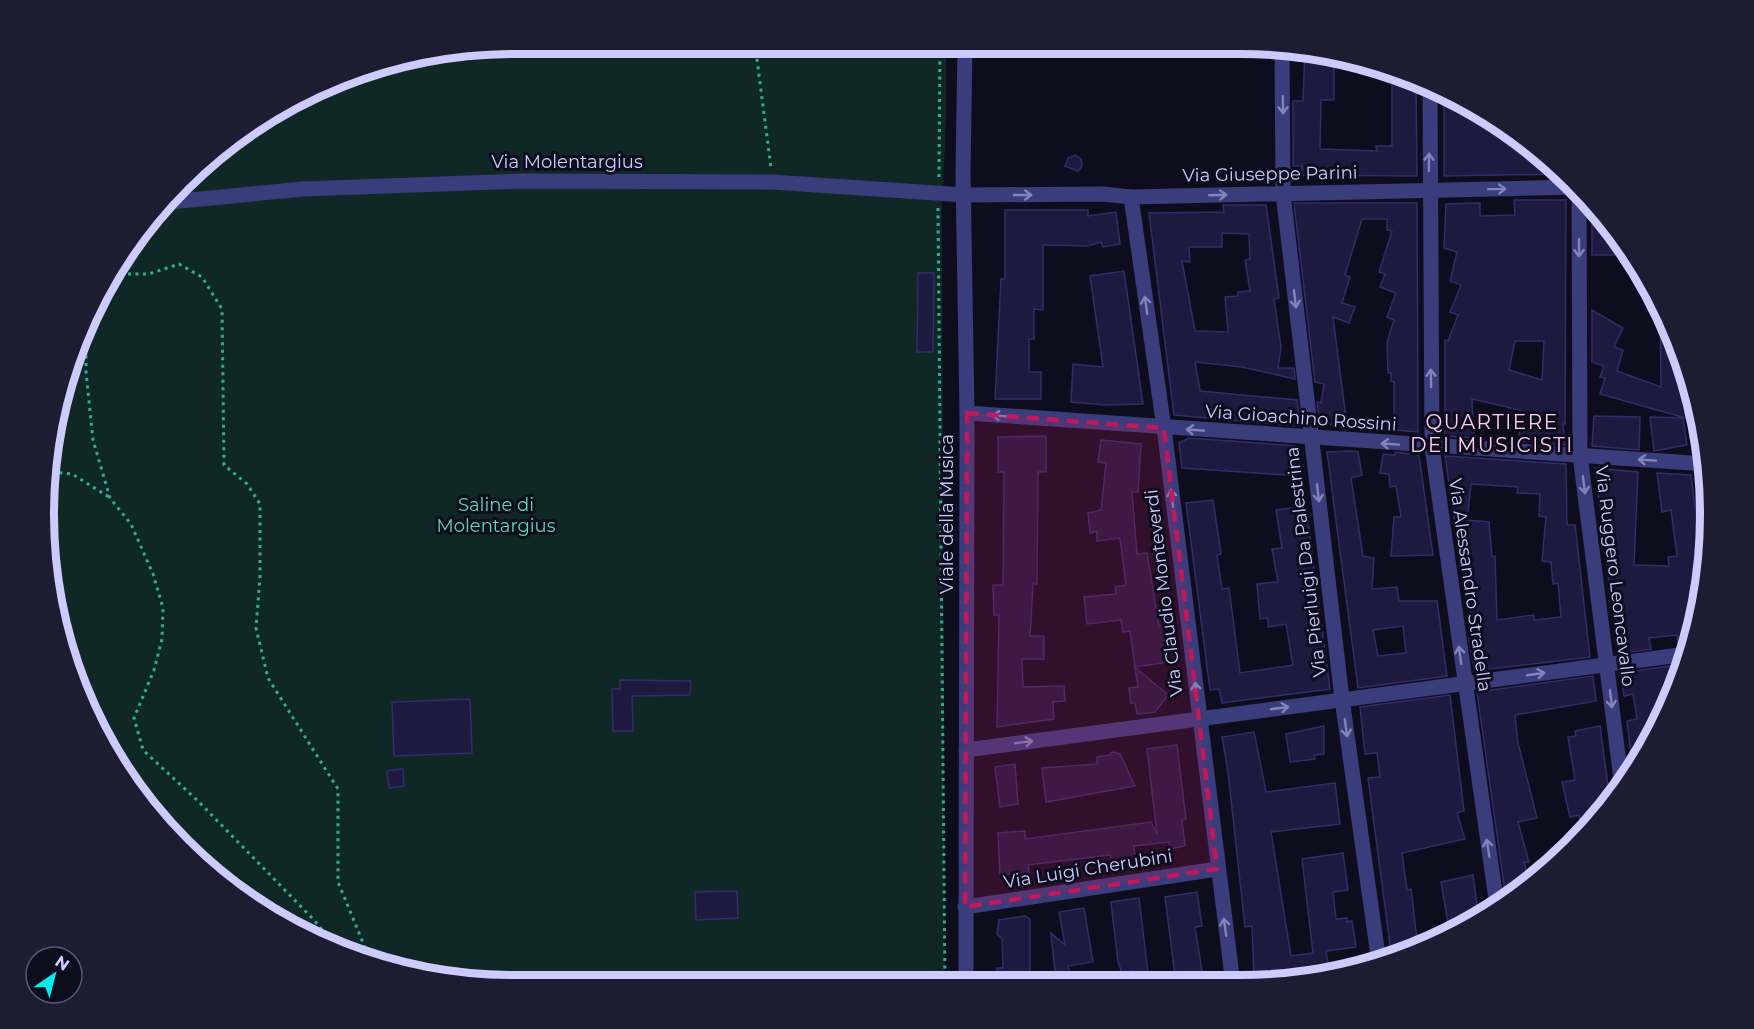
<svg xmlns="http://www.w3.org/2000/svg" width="1754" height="1029" font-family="Montserrat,sans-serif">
<rect width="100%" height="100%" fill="#0e0d1e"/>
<polygon fill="#102825" points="514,44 946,44 946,117 942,206 945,984 483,984 363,961 253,906 141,801 79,694 44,545 60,392 123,253 228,141 363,68"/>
<g fill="#1e193e" stroke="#332c6a" stroke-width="1.5" fill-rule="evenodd">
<polygon points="1305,51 1334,57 1334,100 1321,100 1320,149 1377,151 1376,146 1392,146 1392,69 1416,81 1417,176 1302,175 1302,166 1293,166 1293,101 1303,101"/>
<polygon points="1444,95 1470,108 1471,119 1492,119 1501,123 1563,174 1444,176"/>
<polygon points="1075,155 1081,159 1082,166 1078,171 1065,166 1068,158"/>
<path d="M1514,200H1566L1565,424H1563L1565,445L1519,441L1520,410L1472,399L1474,438L1445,436V340L1448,341L1458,315L1450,312L1461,285L1450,281L1457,252L1444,248L1446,204L1480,203V216L1515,215ZM1515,341H1544L1542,380L1509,370Z"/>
<polygon points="1294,203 1417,203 1418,432 1394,430 1394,382 1391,381 1391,373 1388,373 1387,342 1394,320 1387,317 1396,293 1380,287 1385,274 1379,272 1392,231 1387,230 1387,219 1362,219 1345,275 1350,277 1342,303 1355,307 1349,323 1333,317 1347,426 1320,423 1317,402 1321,403 1324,384 1315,382"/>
<path d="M1223,205H1266L1279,298L1274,299L1281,347L1278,368H1294L1295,379L1242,367L1195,362L1200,391L1297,400L1300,422L1296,421V426L1174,415L1149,213L1224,212ZM1222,233L1249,234L1250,259L1245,260L1250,291L1238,292V296L1225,297L1228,332L1195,331L1182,261L1190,262L1189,247H1222Z"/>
<polygon points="1592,205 1621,241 1621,255 1592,255"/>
<polygon points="1005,210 1088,210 1088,216 1116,212 1120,244 1103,247 1101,242 1088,246 1043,245 1043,310 1034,309 1034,339 1029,339 1029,372 1041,372 1041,399 995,399 1001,279 1005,279"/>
<polygon points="1124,271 1143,404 1106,405 1071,402 1073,364 1103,367 1090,276"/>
<polygon points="918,273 934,273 933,352 917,352"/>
<polygon points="1660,307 1675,334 1689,381 1689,419 1600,394 1605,378 1600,377 1604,366 1592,362 1592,310 1623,328 1614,347 1623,350 1617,371 1661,387"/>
<polygon points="1594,416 1640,417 1639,450 1592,446"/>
<polygon points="1650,417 1683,418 1687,445 1654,451"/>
<polygon points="1046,436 1046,472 1038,472 1037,584 1033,584 1030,636 1044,636 1044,659 1022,659 1023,687 1064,686 1065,701 1053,702 1054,719 997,727 999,615 994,615 993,585 1003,585 1004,472 998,472 998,437"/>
<polygon points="1189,438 1298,446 1301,476 1182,468 1179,443"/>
<polygon points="1101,440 1141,444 1138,492 1132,492 1137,554 1147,553 1159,626 1170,625 1172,645 1167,646 1169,662 1135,667 1130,631 1123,632 1121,620 1087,624 1084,597 1116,594 1115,587 1126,585 1120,538 1097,541 1097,531 1090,533 1088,513 1101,510 1106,463 1098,462"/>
<path d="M1350,451L1358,452L1362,475L1351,478L1363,556L1374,558L1372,589L1397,587L1399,601H1437L1447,676L1358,688L1327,452ZM1403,626L1406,653L1378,656L1373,630Z"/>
<polygon points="1395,452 1419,455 1433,555 1391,556 1394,517 1401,517 1396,486 1390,487 1389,474 1380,473 1383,454 1395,455"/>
<path d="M1445,456L1566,464L1567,525H1575L1590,657L1474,671L1469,639L1471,600H1466ZM1471,484L1518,487L1517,493L1540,494L1539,516L1546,517L1542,561L1551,562L1553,584L1558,583L1561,617L1534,620V615L1497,620L1495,556L1492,557L1489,522L1467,520Z"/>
<polygon points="1595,468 1638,472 1634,565 1669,566 1668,557 1677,556 1671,510 1662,512 1657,473 1691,475 1704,578 1702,606 1690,645 1678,645 1677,635 1649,638 1651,649 1624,653 1622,639 1616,640"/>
<polygon points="1213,500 1221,554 1217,555 1222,589 1229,588 1240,673 1293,665 1286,624 1268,627 1268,618 1260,619 1257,584 1278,582 1272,549 1282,548 1276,510 1306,506 1330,689 1222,703 1219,689 1210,690 1186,503"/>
<polygon points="1684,664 1677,687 1666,688 1669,705 1660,707 1662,718 1633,772 1627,721 1637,719 1633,694 1624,696 1621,673"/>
<polygon points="1135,667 1168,695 1155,712 1137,714 1135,703 1131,703 1129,688 1138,687"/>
<polygon points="1593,676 1596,701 1515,715 1518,743 1537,818 1518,822 1529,862 1524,862 1529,881 1506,899 1477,692"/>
<polygon points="620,680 691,681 690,695 632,696 633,731 613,731 612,689 620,689"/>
<polygon points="1450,695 1464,811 1457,813 1465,839 1402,853 1407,890 1411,889 1418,948 1392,960 1368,778 1380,777 1377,753 1365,754 1360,707"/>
<polygon points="470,699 472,753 394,756 392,702"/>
<polygon points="1324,726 1324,754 1314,755 1315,759 1290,762 1286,734"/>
<polygon points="1600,726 1610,801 1583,835 1579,815 1570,817 1562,782 1575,780 1568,737 1576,736 1575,731"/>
<polygon points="1254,732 1266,792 1335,783 1340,824 1271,832 1291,956 1313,953 1302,859 1343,853 1348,890 1333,892 1336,919 1347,918 1347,922 1352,921 1356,947 1326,951 1330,973 1302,978 1301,971 1254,978 1252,926 1245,927 1228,772 1222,737"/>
<polygon points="1177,745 1186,819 1182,820 1185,846 1170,849 1169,842 1134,846 1135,859 1112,862 1110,855 1028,865 1029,872 1000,875 998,833 1025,831 1025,839 1151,822 1157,834 1147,749"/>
<polygon points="1112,752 1120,754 1135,786 1046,802 1042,768 1097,764 1097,757 1109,755"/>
<polygon points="1015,764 1018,804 1000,807 995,767"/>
<polygon points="403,769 404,786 389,788 387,771"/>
<polygon points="1473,875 1479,920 1450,934 1441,882"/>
<polygon points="737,891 738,918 696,920 695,892"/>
<polygon points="1197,892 1202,926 1195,927 1203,978 1189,979 1188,976 1175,975 1165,897"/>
<polygon points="1139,898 1148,973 1133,975 1133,971 1122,973 1118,962 1111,902"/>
<polygon points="1084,908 1093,962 1068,966 1071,979 1056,981 1051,933 1065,945 1059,912"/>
<polygon points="1025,916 1030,919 1030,984 997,984 997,968 1003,968 1002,939 997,934 999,920"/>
</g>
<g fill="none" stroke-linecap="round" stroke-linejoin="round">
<g stroke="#31ac99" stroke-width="3" stroke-dasharray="3 4.5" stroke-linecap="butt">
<polyline points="755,44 771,168"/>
<polyline points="939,177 940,44"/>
<polyline points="938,208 945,984"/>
<polyline points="113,274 149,274 179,264 202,277 222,309 224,465 247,484 260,504 260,577 256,628 268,678 338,789 338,882 371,962"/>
<polyline points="86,333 86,372 93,440 110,498 131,524 153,574 163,608 162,639 154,670 134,718 143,750 199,802 314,920 336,947"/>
<polyline points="52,472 72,474 109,497"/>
</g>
<g stroke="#393d7c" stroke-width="15">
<polyline points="965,44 963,174 967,413 966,984"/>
<polyline points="1282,47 1283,193 1342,699 1379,963"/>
<polyline points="1430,88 1432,447 1497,906"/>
<polyline points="1579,190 1580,455 1622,787"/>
<polyline points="1131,197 1164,428 1233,984"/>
<polyline points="170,202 303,189 523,181 772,182 965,195 1102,194 1131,197 1577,187"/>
<polyline points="967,413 1706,464"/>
<polyline points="1700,417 1700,463 1709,530"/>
<polyline points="966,750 1687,654"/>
<polyline points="965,907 1217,869"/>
</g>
</g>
<defs><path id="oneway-shaft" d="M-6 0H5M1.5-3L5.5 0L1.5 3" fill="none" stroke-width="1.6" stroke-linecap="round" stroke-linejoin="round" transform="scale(1.5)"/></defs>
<g stroke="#8384bc">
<use href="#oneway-shaft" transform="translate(1283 105) rotate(89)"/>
<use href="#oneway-shaft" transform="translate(1429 162) rotate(-89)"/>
<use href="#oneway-shaft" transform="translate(1497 189) rotate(-1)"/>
<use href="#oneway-shaft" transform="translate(1023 195)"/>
<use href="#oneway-shaft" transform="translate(1218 195) rotate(-2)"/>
<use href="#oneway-shaft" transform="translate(1579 248) rotate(90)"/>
<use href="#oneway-shaft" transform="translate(1295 299) rotate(83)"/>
<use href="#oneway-shaft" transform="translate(1146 305) rotate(-98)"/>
<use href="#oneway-shaft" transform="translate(1431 378) rotate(-91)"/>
<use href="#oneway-shaft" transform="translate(1001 416) rotate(-176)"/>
<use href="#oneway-shaft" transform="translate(1195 430) rotate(-176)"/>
<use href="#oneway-shaft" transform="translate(1390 444) rotate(-176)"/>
<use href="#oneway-shaft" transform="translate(1647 460) rotate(-176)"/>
<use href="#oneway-shaft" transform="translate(1584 485) rotate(83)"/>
<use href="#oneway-shaft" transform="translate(1318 493) rotate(83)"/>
<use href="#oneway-shaft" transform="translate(1172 498) rotate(-97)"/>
<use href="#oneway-shaft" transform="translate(1460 655) rotate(-98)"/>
<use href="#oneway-shaft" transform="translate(1536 674) rotate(-8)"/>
<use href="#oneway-shaft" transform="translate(1196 691) rotate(-97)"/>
<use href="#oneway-shaft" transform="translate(1611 699) rotate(83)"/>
<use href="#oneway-shaft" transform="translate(1280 708) rotate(-8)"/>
<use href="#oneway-shaft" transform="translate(1346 728) rotate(82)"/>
<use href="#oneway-shaft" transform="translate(1024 742) rotate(-8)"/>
<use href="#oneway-shaft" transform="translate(1488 848) rotate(-99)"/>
<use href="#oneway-shaft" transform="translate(1225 927) rotate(-98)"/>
</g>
<path fill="#c2185b" fill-opacity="0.2" stroke="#c2185b" stroke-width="4.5" stroke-dasharray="12 8" stroke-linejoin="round" d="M967,413L1164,428L1217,869L965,907Z"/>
<g text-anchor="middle" stroke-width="6" stroke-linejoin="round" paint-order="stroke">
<g font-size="18" fill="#cdcbfd" stroke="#0e0d1e">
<text x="567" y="168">Via Molentargius</text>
<text transform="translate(1270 174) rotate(-1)" y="6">Via Giuseppe Parini</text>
<text transform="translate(1301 418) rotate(4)" y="6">Via Gioachino Rossini</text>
<text transform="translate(947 514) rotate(-90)" y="6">Viale della Musica</text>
<text transform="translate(1306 562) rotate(-97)" y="6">Via Pierluigi Da Palestrina</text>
<text transform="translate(1615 576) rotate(83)" y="6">Via Ruggero Leoncavallo</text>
<text transform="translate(1470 585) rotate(82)" y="6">Via Alessandro Stradella</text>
<text transform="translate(1164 593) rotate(-97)" y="6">Via Claudio Monteverdi</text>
<text transform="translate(1088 869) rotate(-9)" y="6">Via Luigi Cherubini</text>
</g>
<g font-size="18" fill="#5bdaaf" stroke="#0e0d1e">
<text x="496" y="511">Saline di<tspan x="496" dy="21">Molentargius</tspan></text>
</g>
<g font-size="20" letter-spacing="1.5" fill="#fdcdf0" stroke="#0e0d1e">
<text x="1492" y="429">QUARTIERE<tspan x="1492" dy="23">DEI MUSICISTI</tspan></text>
</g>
</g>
<path d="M0 0H1754V1029H0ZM514 54H1240A460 460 0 0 1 1700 514V515A460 460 0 0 1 1240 975H514A460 460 0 0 1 54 515V514A460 460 0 0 1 514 54Z" fill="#1d1c30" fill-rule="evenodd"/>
<path fill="none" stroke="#cdcbfd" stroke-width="8" d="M514 54H1240A460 460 0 0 1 1700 514V515A460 460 0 0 1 1240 975H514A460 460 0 0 1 54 515V514A460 460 0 0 1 514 54Z"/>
<g transform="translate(54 975) rotate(35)"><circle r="28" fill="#0e0d1e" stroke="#5a5977" stroke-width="1.5"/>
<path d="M0-4.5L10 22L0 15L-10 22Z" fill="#08ebed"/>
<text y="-9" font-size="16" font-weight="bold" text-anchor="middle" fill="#cdcbfd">N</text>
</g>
</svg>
